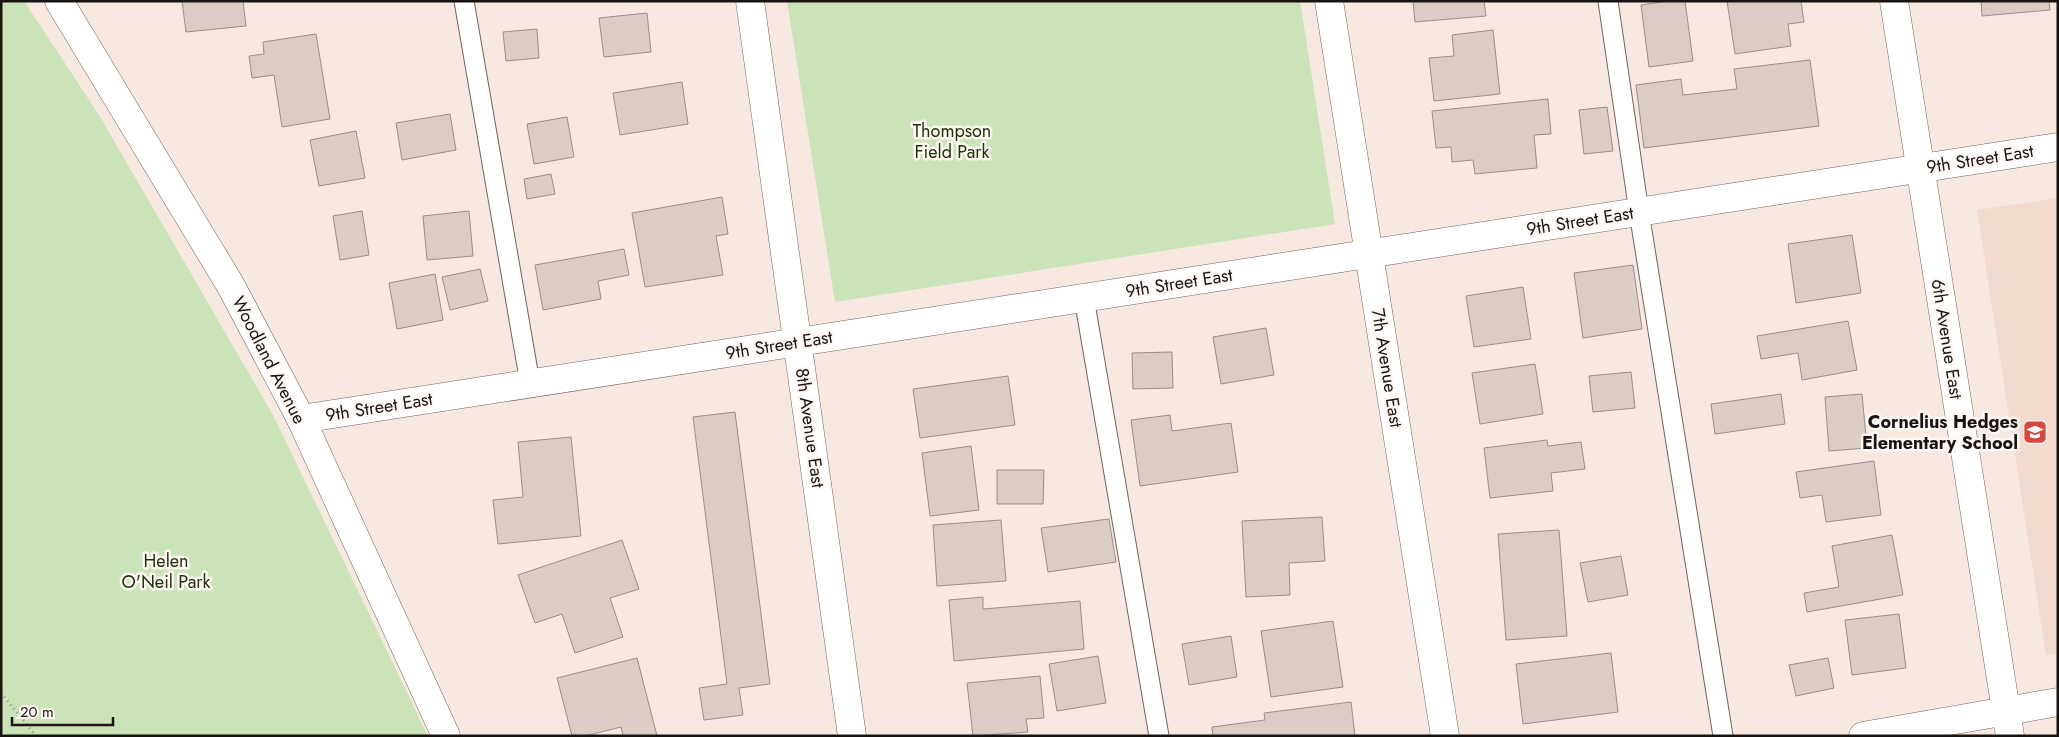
<svg xmlns="http://www.w3.org/2000/svg" width="2059" height="737" font-family="Jost,sans-serif">
<rect width="100%" height="100%" fill="#f7e8e0"/>
<polygon fill="#f1dbce" points="2058,198 2058,653 2046,655 1977,210"/>
<g fill="#cae3b9">
<polygon points="1,1 24,1 99,115 273,415 428,736 1,736"/>
<polygon points="787,1 1300,1 1335,224 835,302"/>
</g>
<g fill="#dbcdc4" stroke="#9b8d86">
<polygon points="182,1 243,1 246,26 186,32"/>
<polygon points="1413,1 1484,1 1486,16 1415,22"/>
<polygon points="1668,1 1685,1 1693,61 1649,67 1641,5"/>
<polygon points="1727,1 1801,1 1804,22 1788,24 1791,46 1735,54"/>
<polygon points="1981,1 2049,1 2050,10 1982,16"/>
<polygon points="647,13 651,52 604,57 599,18"/>
<polygon points="537,29 539,58 506,61 503,32"/>
<polygon points="1493,30 1500,94 1434,101 1429,58 1454,56 1452,35"/>
<polygon points="316,34 330,119 282,127 274,75 252,78 249,56 264,54 263,42"/>
<polygon points="1810,60 1819,126 1644,148 1636,85 1681,79 1683,95 1737,89 1734,69"/>
<polygon points="682,82 688,124 620,135 613,93"/>
<polygon points="1548,99 1551,134 1534,135 1537,168 1475,174 1473,160 1452,162 1451,147 1436,148 1432,111"/>
<polygon points="1607,107 1613,151 1584,154 1579,110"/>
<polygon points="450,114 456,150 402,160 396,123"/>
<polygon points="567,117 574,157 534,164 527,124"/>
<polygon points="356,131 365,178 319,186 310,140"/>
<polygon points="551,174 555,194 527,199 524,179"/>
<polygon points="722,197 728,234 716,236 723,275 645,287 632,213"/>
<polygon points="362,211 369,255 340,260 333,216"/>
<polygon points="469,211 473,256 427,260 423,216"/>
<polygon points="1852,235 1861,293 1796,303 1788,244"/>
<polygon points="624,249 629,275 598,281 601,299 543,310 535,265"/>
<polygon points="1633,265 1642,329 1583,338 1574,273"/>
<polygon points="480,269 488,301 450,310 442,277"/>
<polygon points="435,274 443,320 397,329 389,283"/>
<polygon points="1523,287 1531,339 1474,347 1466,296"/>
<polygon points="1848,321 1857,370 1802,380 1798,353 1761,359 1757,336"/>
<polygon points="1266,328 1274,375 1221,384 1213,337"/>
<polygon points="1172,352 1173,388 1133,389 1132,353"/>
<polygon points="1535,364 1543,414 1480,424 1472,373"/>
<polygon points="1631,372 1635,408 1593,412 1589,376"/>
<polygon points="1008,376 1015,425 920,438 913,389"/>
<polygon points="1781,394 1785,424 1715,434 1711,404"/>
<polygon points="1862,394 1867,448 1829,451 1825,397"/>
<polygon points="735,412 770,684 739,688 743,715 704,720 699,688 727,684 693,417"/>
<polygon points="1170,415 1172,431 1231,423 1238,472 1140,486 1131,420"/>
<polygon points="571,437 581,536 498,544 493,500 523,497 518,442"/>
<polygon points="1547,440 1548,446 1581,442 1585,469 1551,473 1553,491 1490,498 1484,448"/>
<polygon points="971,446 979,510 930,516 922,453"/>
<polygon points="1874,461 1881,515 1826,522 1822,495 1800,498 1796,472"/>
<polygon points="997,470 1044,470 1043,504 997,504"/>
<polygon points="1322,517 1325,561 1289,563 1290,595 1246,597 1242,521"/>
<polygon points="1109,519 1116,562 1048,572 1041,528"/>
<polygon points="1001,520 1006,581 937,586 933,525"/>
<polygon points="1559,530 1567,636 1506,640 1498,534"/>
<polygon points="1892,535 1903,595 1807,612 1804,593 1839,587 1832,546"/>
<polygon points="622,540 639,589 610,598 623,637 575,653 562,614 535,623 518,575"/>
<polygon points="1621,556 1628,595 1588,602 1580,563"/>
<polygon points="983,597 983,609 1080,601 1084,649 954,661 949,600"/>
<polygon points="1899,614 1906,668 1852,675 1845,620"/>
<polygon points="1333,621 1343,687 1271,697 1261,631"/>
<polygon points="1231,636 1237,677 1189,685 1182,644"/>
<polygon points="1611,653 1618,712 1523,724 1516,664"/>
<polygon points="1098,656 1106,703 1057,711 1049,664"/>
<polygon points="637,658 657,736 623,736 621,727 585,736 572,736 557,678"/>
<polygon points="1828,658 1834,688 1796,696 1789,665"/>
<polygon points="1040,676 1044,718 1026,719 1028,732 973,736 967,683"/>
<polygon points="1351,702 1355,736 1213,736 1212,727 1265,720 1264,713"/>
</g>
<g fill="none" stroke-linecap="round" stroke-linejoin="round">
<g stroke="#71645d" stroke-width="21">
<g id="service">
<polyline points="464,1 530,383"/>
<polyline points="1608,1 1639,212 1723,736"/>
<polyline points="1084,298 1159,736"/>
</g>
</g>
<g stroke="#71645d" stroke-width="29">
<g id="minor">
<polyline points="750,1 852,736"/>
<polyline points="1329,1 1445,736"/>
<polyline points="1894,1 2010,736"/>
<polyline points="301,419 2058,147"/>
<polyline points="1863,736 2058,702"/>
</g>
</g>
<g stroke="#71645d" stroke-width="29">
<polyline id="tertiary" points="59,1 231,286 301,419 446,736"/>
</g>
<polyline stroke="#9b908b" stroke-width="3" stroke-dasharray="1 4" stroke-linecap="butt" points="1,693 36,736"/>
<use href="#service" stroke="#fff" stroke-width="19"/>
<use href="#minor" stroke="#fff" stroke-width="28"/>
<use href="#tertiary" stroke="#fff" stroke-width="28"/>
</g>
<defs>
<g id="school-square" transform="scale(1.25)"><rect x="-9" y="-9" width="18" height="18" rx="4" fill="#d54740" stroke="#fef7f4"/><path d="M0-5L7-2L0 1L-7-2ZM-4 1L0 2.5L4 1V4Q0 6-4 4Z" fill="#fff"/></g>
</defs>
<g fill-rule="evenodd">
<use href="#school-square" x="2035" y="432"/>
</g>
<g text-anchor="middle" stroke-width="5" stroke-linejoin="round" paint-order="stroke">
<g font-size="18" fill="#1a3201" stroke="#fef7f4">
<text x="952" y="137">Thompson<tspan x="952" dy="21">Field Park</tspan></text>
<text x="166" y="567">Helen<tspan x="166" dy="21">O'Neil Park</tspan></text>
</g>
<g font-size="18" fill="#191411" stroke="#fef7f4">
<text transform="translate(1980 159) rotate(-9)" y="6">9th Street East</text>
<text transform="translate(1580 221) rotate(-9)" y="6">9th Street East</text>
<text transform="translate(1179 283) rotate(-9)" y="6">9th Street East</text>
<text transform="translate(1947 339) rotate(81)" y="6">6th Avenue East</text>
<text transform="translate(779 345) rotate(-9)" y="6">9th Street East</text>
<text transform="translate(269 360) rotate(63)" y="6">Woodland Avenue</text>
<text transform="translate(1387 368) rotate(81)" y="6">7th Avenue East</text>
<text transform="translate(379 407) rotate(-9)" y="6">9th Street East</text>
<text transform="translate(810 428) rotate(82)" y="6">8th Avenue East</text>
</g>
<g font-size="18" font-weight="bold" fill="#191411" stroke="#fef7f4" text-anchor="end">
<text x="2018" y="428">Cornelius Hedges<tspan x="2018" dy="21">Elementary School</tspan></text>
</g>
</g>
<rect width="2059" height="737" fill="none" stroke="#191411" stroke-width="5"/>
<path d="M12 717v8h101v-8" fill="none" stroke="#191411" stroke-width="2.5"/>
<text x="20" y="717" font-size="15" fill="#191411" stroke="#fef7f4" stroke-width="4" paint-order="stroke">20 m</text>
</svg>
